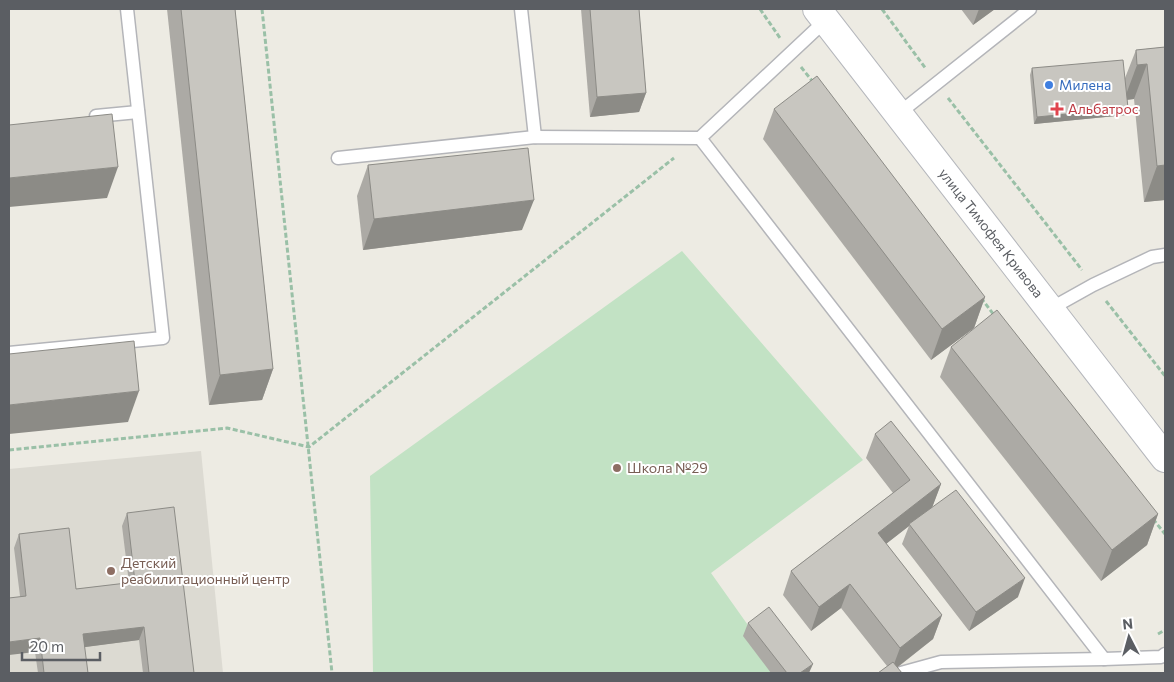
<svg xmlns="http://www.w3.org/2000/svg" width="1174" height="682" font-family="Commissioner,sans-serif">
<rect width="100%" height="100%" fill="#edebe3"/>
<polygon fill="#dcdad2" points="201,451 223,673 9,673 9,469"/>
<polygon fill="#c2e2c4" points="682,251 863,460 711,573 782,673 373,673 370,476"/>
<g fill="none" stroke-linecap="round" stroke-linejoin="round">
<g stroke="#b4b5b9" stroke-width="15">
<g id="lane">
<polyline points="521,9 535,137"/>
<polyline points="898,114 1030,9"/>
<polyline points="96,116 138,112"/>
<polyline points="700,138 1104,659"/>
<polyline points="338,158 535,137 700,138 826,20"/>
<polyline points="1050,309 1093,285 1152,257 1165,255"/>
<polyline points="9,353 163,338 127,9"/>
<polyline points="901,673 941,662 1104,659 1161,657 1165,654"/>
</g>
</g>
<g stroke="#b5b7bc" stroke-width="30">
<polyline id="secondary" points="817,9 1165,458"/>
</g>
<g stroke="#9ac0a7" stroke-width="3" stroke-dasharray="5 2.5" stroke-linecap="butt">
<polyline points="262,9 332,673"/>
<polyline points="760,9 780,38"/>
<polyline points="882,9 926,69"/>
<polyline points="801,67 813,82"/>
<polyline points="948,98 1082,270"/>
<polyline points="981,298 994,315"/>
<polyline points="1106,301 1165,376"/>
<polyline points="9,450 227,428 309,447 674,158"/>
<polyline points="1153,519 1165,534"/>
<polyline points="1158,634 1165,630"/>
</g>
<use href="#lane" stroke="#fff" stroke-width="12"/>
<use href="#secondary" stroke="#fff" stroke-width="28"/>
</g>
<g fill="#acaaa5">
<polygon points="167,9 235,9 273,369 262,400 209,405"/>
<polygon points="581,9 639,9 646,93 639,112 590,117"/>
<polygon points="961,9 995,9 973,25"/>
<polygon points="1165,47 1165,200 1144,202 1134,99 1127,100 1126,115 1034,124 1030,75 1032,68 1125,78 1136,50"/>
<polygon points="774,109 985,297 974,328 931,360 763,139"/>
<polygon points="368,165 522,230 363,250 357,196"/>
<polygon points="951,347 1158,514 1147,545 1101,581 940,377"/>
<polygon points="875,434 941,484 932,507 1018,597 969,631 902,544 909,526 886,544 942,615 933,639 898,667 887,666 841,608 811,631 783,595 791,571 893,493 866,458"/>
<polygon points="127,513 194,673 143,673 139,640 84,647 88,673 38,673 35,652 20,596 14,548 19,534 76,589 129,583 122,526"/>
<polygon points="748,623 809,673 771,673 743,636"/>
</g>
<g fill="#8c8b86">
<polygon points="979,9 995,9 973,25"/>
<polygon points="1147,64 1134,99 1124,100 1137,65"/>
<polygon points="646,93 639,112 590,117 597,97"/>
<polygon points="1128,108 1126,115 1034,124 1037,117"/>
<polygon points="1165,165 1165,200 1144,202 1157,166"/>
<polygon points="118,167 107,198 9,207 9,178"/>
<polygon points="534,200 522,230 363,250 374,219"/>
<polygon points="985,297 974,328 931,360 942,329"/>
<polygon points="273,369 262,400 209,405 220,375"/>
<polygon points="139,391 128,422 9,434 9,405"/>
<polygon points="941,484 932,508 909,524 909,526 869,557 878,533"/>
<polygon points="1158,514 1147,545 1101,581 1112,550"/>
<polygon points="1025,578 1018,597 969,631 976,612"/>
<polygon points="850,584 841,608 811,631 819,607"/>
<polygon points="942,615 933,639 891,672 900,648"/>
<polygon points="144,627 139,640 78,648 83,634"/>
<polygon points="40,638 35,652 9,655 9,642"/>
<polygon points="813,664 809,673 800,673"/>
</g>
<g fill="#c8c6c0" stroke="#8c8b86">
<polygon points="181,9 235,9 273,369 220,375"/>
<polygon points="590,9 639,9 646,93 597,97"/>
<polygon points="1165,47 1165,165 1157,166 1147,64 1137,65 1136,50"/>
<polygon points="1123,60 1128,108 1037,117 1032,68"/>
<polygon points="817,76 985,297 942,329 774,109"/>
<polygon points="112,114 118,167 9,178 9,125"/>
<polygon points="528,148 534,200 374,219 368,165"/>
<polygon points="997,310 1158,514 1112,550 951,347"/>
<polygon points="134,341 139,391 9,405 9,354"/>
<polygon points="891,421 941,484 878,533 942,615 900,648 850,584 819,607 791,571 910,480 875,434"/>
<polygon points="956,490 1025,578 976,612 909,524"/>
<polygon points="174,507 194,673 149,673 144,627 83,634 88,673 44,673 40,638 9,642 9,598 26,596 19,534 69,528 76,589 135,582 127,513"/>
<polygon points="769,607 813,664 800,673 787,673 748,623"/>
<polygon points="893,662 902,673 878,673"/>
</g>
<circle fill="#3f7fe0" stroke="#fff" stroke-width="2" cx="1049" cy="85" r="5"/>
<path fill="#e0444e" stroke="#fff" stroke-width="2" d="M1054.5 101.5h5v5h5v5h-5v5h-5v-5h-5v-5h5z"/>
<g fill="#8d6e63" stroke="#fff" stroke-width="2">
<circle cx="617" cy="468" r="5"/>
<circle cx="111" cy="571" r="5"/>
</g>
<g text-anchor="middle" stroke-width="4" stroke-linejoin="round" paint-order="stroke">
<g font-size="14" fill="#366cbe" stroke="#fff" text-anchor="start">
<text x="1059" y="90">Милена</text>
</g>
<g font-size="14" fill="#be3a42" stroke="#fff" text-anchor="start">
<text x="1068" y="114">Альбатрос</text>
</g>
<g font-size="14" fill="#5b5e63" stroke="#fff">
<text transform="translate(991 233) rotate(52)" y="5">улица Тимофея Кривова</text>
</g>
<g font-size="14" fill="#785e54" stroke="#fff" text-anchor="start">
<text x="627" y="473">Школа №29</text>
<text x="121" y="568">Детский<tspan x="121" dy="16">реабилитационный центр</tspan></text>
</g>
</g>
<rect width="1174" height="682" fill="none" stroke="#5b5e63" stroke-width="20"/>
<g transform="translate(1129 637) rotate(354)" stroke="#ffffff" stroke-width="4" paint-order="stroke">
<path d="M0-4L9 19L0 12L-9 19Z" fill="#5b5e63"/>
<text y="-8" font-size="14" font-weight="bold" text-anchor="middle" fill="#5b5e63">N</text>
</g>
<path d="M22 652v8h78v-8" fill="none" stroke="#5b5e63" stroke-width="2.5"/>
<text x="30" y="652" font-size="15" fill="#5b5e63" stroke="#ffffff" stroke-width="4" paint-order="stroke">20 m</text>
</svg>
